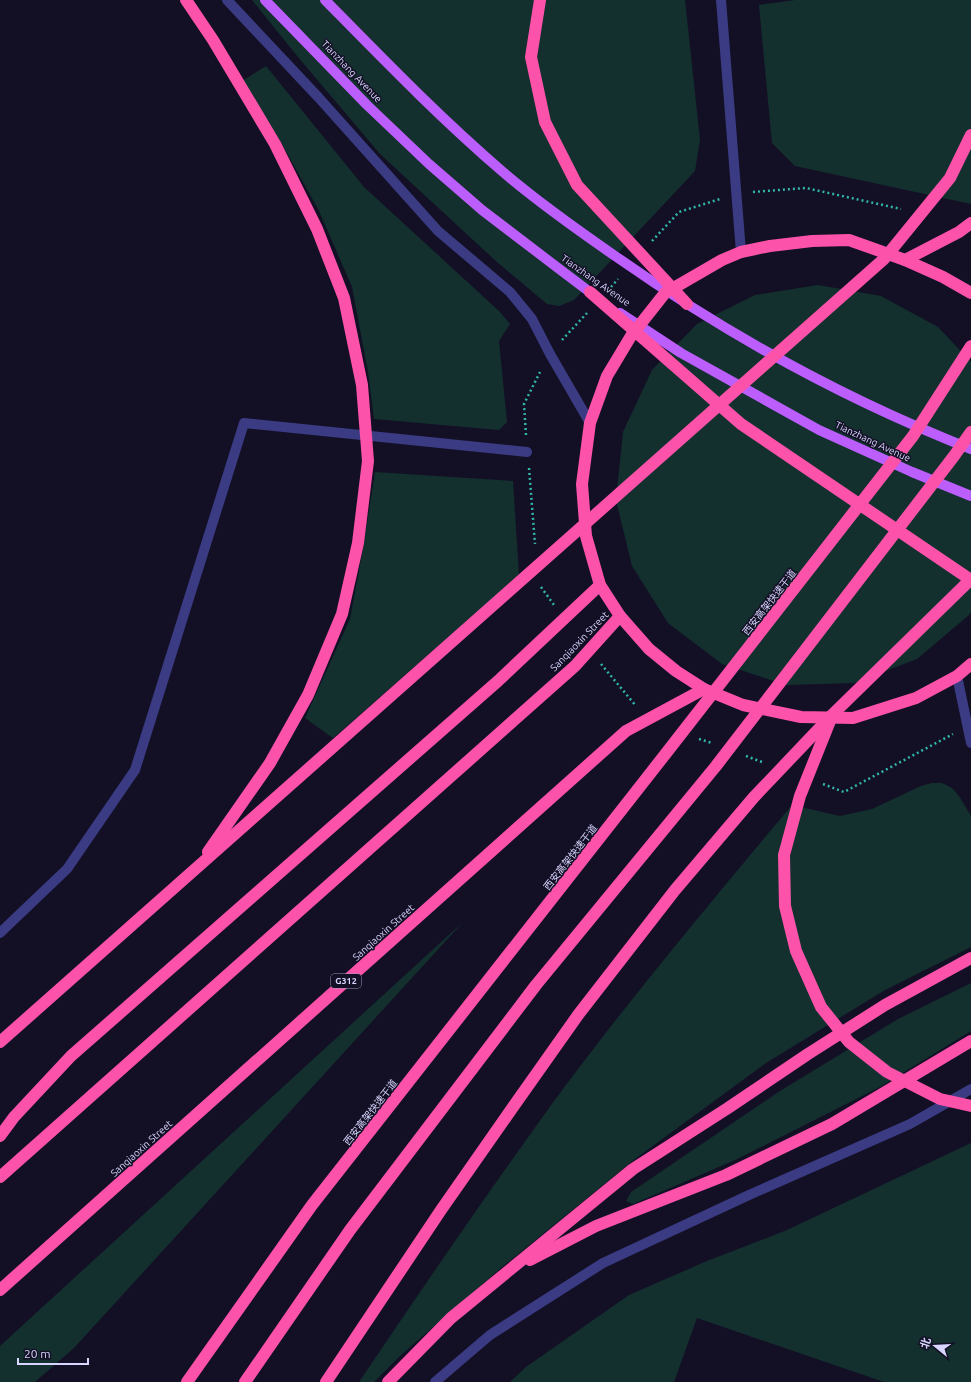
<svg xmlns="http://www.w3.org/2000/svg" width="971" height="1382" font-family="Ubuntu,'Noto Sans SC',sans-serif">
<rect width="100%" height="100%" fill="#131026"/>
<g fill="#13302e">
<polygon points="252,0 685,0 700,140 695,171 574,300 559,306 547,304 498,263 380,154 298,57"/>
<polygon points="795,0 971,0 971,204 795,166 772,143 759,5"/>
<polygon points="266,66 364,187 499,311 510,324 499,341 507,422 499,430 374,419 368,372 352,287 319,211 282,144 242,81"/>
<polygon points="818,285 881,296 938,327 971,362 971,612 969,615 917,659 854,683 786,685 722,664 668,623 632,566 616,500 623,432 652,370 697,324 755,295"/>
<polygon points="375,472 513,481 519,575 333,738 305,718 350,619 363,549"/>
<path d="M932,783H942L952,788L959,796L971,816V947L885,990L766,1063L635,1159L502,1267L401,1355L374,1382H359C421,1290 484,1198 549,1108C626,1003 709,904 792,805L840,816L872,809L921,786Z"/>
<polygon points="463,922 74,1348 35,1382 0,1382 0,1346"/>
<polygon points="971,983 971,1031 880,1087 735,1160 633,1204 626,1201 631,1192 780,1091 898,1019"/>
<polygon points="971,1143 971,1382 884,1382 697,1318 674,1382 510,1382 526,1367 629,1295 707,1261 787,1230"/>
</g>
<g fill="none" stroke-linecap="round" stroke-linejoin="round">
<g stroke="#31b6a9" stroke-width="2.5" stroke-dasharray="2 3" stroke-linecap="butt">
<polyline points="753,192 806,188 901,209"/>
<polyline points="652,241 679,212 720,199"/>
<polyline points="611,287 618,279"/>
<polyline points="562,340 587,313"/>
<polyline points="526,435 524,404 540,372"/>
<polyline points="529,468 535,544"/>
<polyline points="541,587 554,605"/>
<polyline points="601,664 636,706"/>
<polyline points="699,739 712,743"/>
<polyline points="746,756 762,762"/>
<polyline points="823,784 844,792 953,734"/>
</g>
<g stroke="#3b3b84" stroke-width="10">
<polyline points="227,0 319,98 438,231 510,292 532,319 550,354 590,423"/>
<polyline points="721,0 741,252"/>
<polyline points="957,676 971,743"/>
<polyline points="0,933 67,869 135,770 244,423 527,452"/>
<polyline points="435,1382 490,1335 603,1263 749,1195 910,1124 971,1089"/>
</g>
<g stroke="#bb5efc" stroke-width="10">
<polyline points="265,0 367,105 429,164 482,210 558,268 595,296"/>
<path d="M325,0C383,59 440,118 503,172C539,203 579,231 618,258C728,335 846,400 971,449"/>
<polyline points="620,313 681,353 819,430 912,472 971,496"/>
</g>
<g stroke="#fc52aa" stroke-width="12">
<polyline points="186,0 213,40 275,144 317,229 344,298 362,385 368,461 358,543 342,614 308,695 270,763 208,852"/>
<polyline points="540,0 531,57 545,122 577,185 687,304"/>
<polyline points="905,260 959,232 971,223"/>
<polyline points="590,292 741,424 971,580"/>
<polyline points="971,293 943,277 905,260 849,240 812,241 770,246 741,252 722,260 665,293 631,336 607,376 590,423 582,484 586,536 600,585 620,616 649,649 676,671 704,689 743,705 801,717 853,718 916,698 957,676 971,664"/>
<polyline points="830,721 800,796 784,855 785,906 796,951 821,1007 849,1042 887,1072 940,1099 971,1106"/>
<polyline points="0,1042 884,259 950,178 971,135"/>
<polyline points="0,1136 14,1117 71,1056 498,681 600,585"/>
<polyline points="0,1177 575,666 620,616"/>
<polyline points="530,1260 596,1226 726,1175 832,1124 971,1041"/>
<polyline points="0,1290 626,731 704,689"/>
<polyline points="187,1382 312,1205 667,752 913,436 971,346"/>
<polyline points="245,1382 350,1230 536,985 716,766 954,456 971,432"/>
<polyline points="326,1382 441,1210 513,1107 578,1015 675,890 754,797 832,715 971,579"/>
<polyline points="388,1382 451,1318 633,1169 728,1108 808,1054 885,1005 971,958"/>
</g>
</g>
<g text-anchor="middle" stroke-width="3" stroke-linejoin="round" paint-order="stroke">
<rect fill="#131026" stroke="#9d9abd" stroke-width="1" x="331" y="974" width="30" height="14" rx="3"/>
<g font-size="9" font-weight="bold" fill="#d8d5fe">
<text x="346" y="984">G312</text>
</g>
<g font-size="10" fill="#d8d5fe" stroke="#131026">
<text transform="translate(352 71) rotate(46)" y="4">Tianzhang Avenue</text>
<text transform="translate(596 280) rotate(35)" y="4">Tianzhang Avenue</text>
<text transform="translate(873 441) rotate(25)" y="4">Tianzhang Avenue</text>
<text transform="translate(769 602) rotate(-52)" y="4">西安高架快速干道</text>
<text transform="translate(579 641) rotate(-46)" y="4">Sanqiaoxin Street</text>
<text transform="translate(570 857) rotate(-52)" y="4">西安高架快速干道</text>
<text transform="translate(383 932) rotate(-42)" y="4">Sanqiaoxin Street</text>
<text transform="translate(370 1112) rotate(-52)" y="4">西安高架快速干道</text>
<text transform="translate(141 1148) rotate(-42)" y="4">Sanqiaoxin Street</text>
</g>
</g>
<g transform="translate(935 1346) rotate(288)" stroke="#131026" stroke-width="3" paint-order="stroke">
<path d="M0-3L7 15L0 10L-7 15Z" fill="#d8d5fe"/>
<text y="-6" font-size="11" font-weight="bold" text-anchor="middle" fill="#d8d5fe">北</text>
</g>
<path d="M18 1358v6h70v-6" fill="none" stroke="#d8d5fe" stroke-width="2"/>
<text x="24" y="1358" font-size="12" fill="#d8d5fe" stroke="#131026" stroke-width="3" paint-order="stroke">20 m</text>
</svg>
